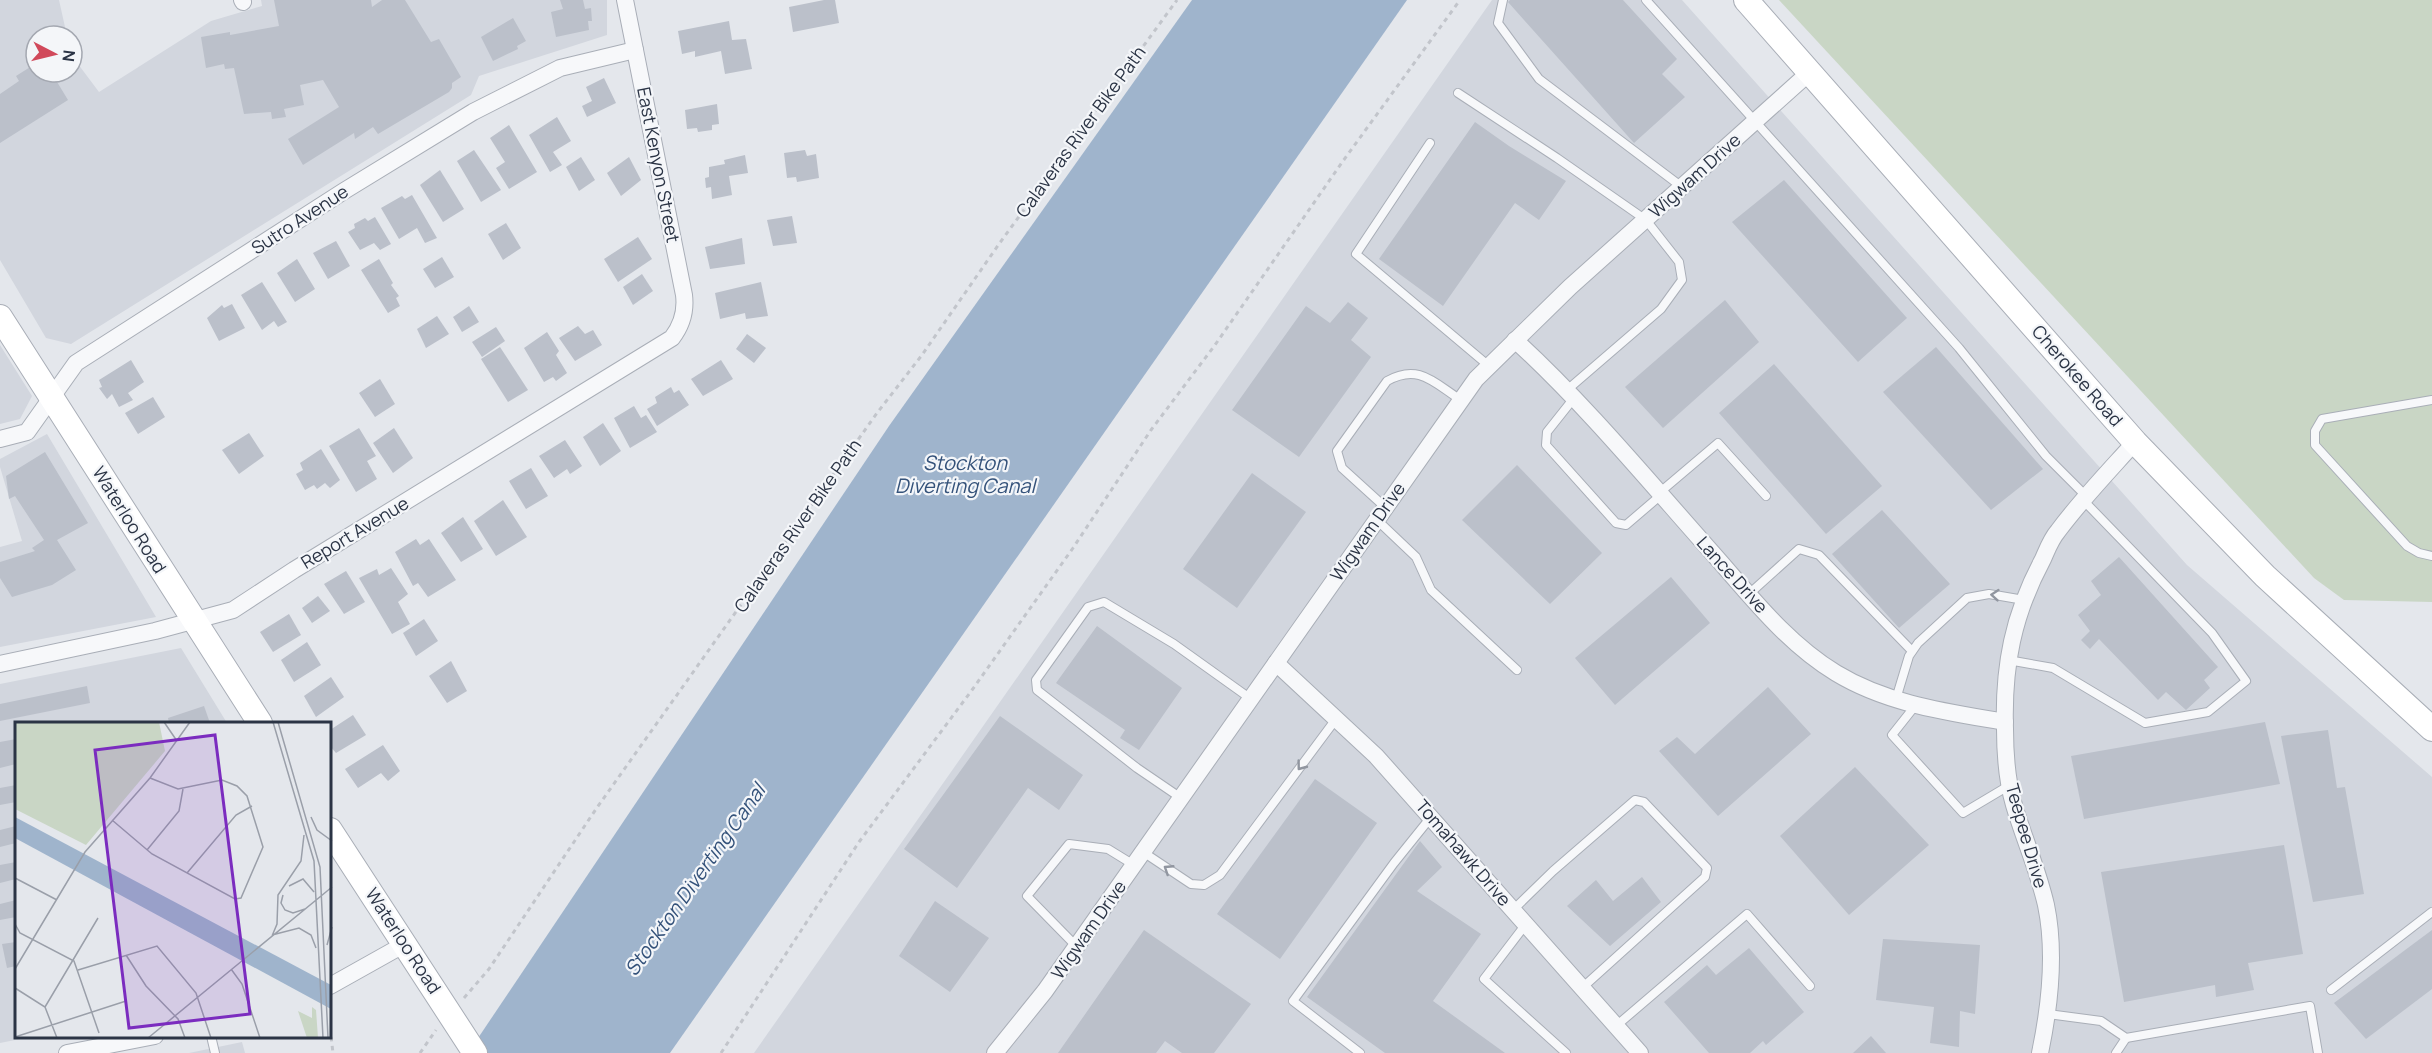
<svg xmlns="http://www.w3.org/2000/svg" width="2432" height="1053" font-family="Manrope,sans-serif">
<rect width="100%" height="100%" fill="#e4e7ec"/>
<g fill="#d2d6de">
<polygon points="0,0 59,0 67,36 36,36 36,72 72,72 72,56 99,92 211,21 262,6 261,0 607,0 607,35 479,76 471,95 71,344 46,338 0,260"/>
<polygon points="1492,0 1682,0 2187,565 2432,777 2432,1053 754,1053"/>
<polygon points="0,345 32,396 20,419 0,424"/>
<polygon points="47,434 156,617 0,647 0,547 22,541 0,467 0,459"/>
<polygon points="181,648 227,723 16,723 16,1036 30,1037 0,1043 0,684"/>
<polygon points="242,1042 245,1053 189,1053"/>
</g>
<polygon fill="#c9d6c5" points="1779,0 2432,0 2432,602 2344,600 2314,578"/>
<polygon fill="#9fb4cc" points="1192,0 1407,0 670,1053 468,1053 889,426"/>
<g fill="#bbc0ca">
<polygon points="274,0 371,0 372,7 382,0 405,0 431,42 439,39 461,77 452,83 452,88 449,92 378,134 373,127 355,139 354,133 303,165 288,139 339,107 323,80 300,85 304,105 284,109 286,117 272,119 271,112 244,114 234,68 225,69 224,64 206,68 201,37 230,32 230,35 279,26"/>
<polygon points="560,0 583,0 585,9 591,8 592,21 588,21 589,30 556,37 551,12 563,9"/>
<polygon points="824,0 835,0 839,23 793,32 789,7"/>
<polygon points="1510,0 1623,0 1677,59 1662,74 1685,97 1634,143 1508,2"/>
<polygon points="513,18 526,41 517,46 518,49 493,61 481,37"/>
<polygon points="729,21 732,40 746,39 752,69 725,74 721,51 695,57 695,51 682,54 678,31"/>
<polygon points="35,64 36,72 51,72 68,100 0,143 0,94 19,81 16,76"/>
<polygon points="604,78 616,103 587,117 582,106 592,101 586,87"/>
<polygon points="717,104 719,124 712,125 712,130 698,132 697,128 687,129 685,110"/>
<polygon points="557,117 571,141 553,152 562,165 550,172 529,135"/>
<polygon points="1475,122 1509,146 1566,181 1539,220 1515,203 1443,306 1379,259"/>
<polygon points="509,125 537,172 509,189 496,168 505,162 490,138"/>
<polygon points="474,150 501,190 481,202 457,161"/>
<polygon points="805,150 807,156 816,154 819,178 797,182 796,177 787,178 784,153"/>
<polygon points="745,155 748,173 729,176 732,195 712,199 711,187 706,188 705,178 709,177 709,167 725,164 724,160"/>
<polygon points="581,157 595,180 579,191 566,167"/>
<polygon points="629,157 641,180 621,196 607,173"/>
<polygon points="440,170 464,209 443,222 420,185"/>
<polygon points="1784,180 1907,318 1858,362 1732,222"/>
<polygon points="412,195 437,238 425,243 417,228 399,239 381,208 402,196 405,199"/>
<polygon points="792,216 797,243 773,246 767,220"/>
<polygon points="375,217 391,244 380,250 374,243 360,250 348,232 355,228 354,224 365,218 368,221"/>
<polygon points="506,223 521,248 503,260 488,234"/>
<polygon points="638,237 652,259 618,282 604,259"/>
<polygon points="742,238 745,264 710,269 705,247"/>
<polygon points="336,241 350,266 328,279 313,253"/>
<polygon points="442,257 454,277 435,288 423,269"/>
<polygon points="297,259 315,289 295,302 277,273"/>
<polygon points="379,259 393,283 391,285 399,296 396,298 400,306 388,313 361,270"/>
<polygon points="642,274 653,291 633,305 623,287"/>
<polygon points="262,282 287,322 278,327 274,321 262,330 241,295"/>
<polygon points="761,282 768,316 746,319 745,313 720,319 715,293"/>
<polygon points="1725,300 1759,342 1663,428 1625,387"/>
<polygon points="1348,302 1368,318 1351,340 1371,357 1299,457 1232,410 1306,306 1330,323"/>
<polygon points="232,304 245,328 219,341 207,318 222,305 224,308"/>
<polygon points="469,306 479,322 462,332 453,317"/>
<polygon points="437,316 449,334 426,348 417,329"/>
<polygon points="578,326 585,334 593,330 602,345 575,361 559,338"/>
<polygon points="496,327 505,341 482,357 472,342"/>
<polygon points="547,332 559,351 556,355 567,373 556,381 553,377 544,382 524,348"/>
<polygon points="747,334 766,348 754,363 736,349"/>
<polygon points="500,347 528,390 508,402 481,359"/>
<polygon points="1936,347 2043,469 1991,510 1883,392"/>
<polygon points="131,360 144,382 128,393 133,400 119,407 112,394 107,399 99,388 102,387 99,380"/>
<polygon points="721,360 733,379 703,396 691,379"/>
<polygon points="1774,364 1882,486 1826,534 1719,413"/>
<polygon points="380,379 395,404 375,417 359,393"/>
<polygon points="671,387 674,393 679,390 689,405 657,426 647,409 657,403 655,397"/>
<polygon points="153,397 165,417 138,434 125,413"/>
<polygon points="634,406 641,418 646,415 657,432 630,448 614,418"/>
<polygon points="603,423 621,451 600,466 583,437"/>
<polygon points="359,428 376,456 367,461 377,479 356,492 329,446"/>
<polygon points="394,428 413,458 393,473 373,443"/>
<polygon points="249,433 264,456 239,474 222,450"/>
<polygon points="565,440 582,466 570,474 567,469 554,478 539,456"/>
<polygon points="321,449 340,480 330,488 325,483 317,489 314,485 305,490 296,474 303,470 300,463"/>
<polygon points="45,452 88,523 57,540 76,570 52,585 12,597 0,578 0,562 32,552 35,551 32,548 44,540 15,496 9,499 6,476"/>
<polygon points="1517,465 1602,553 1550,604 1462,520"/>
<polygon points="531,468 548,496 526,509 509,481"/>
<polygon points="1252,473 1306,512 1237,608 1183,569"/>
<polygon points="503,500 527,537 496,556 474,521"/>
<polygon points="1882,510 1950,584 1899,628 1832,554"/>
<polygon points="463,517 483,549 461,562 441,533"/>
<polygon points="416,539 420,545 429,539 456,580 428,597 418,583 413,586 395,552"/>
<polygon points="2119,557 2218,667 2204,680 2210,688 2186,710 2166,692 2158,700 2099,639 2090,649 2081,640 2090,631 2078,615 2101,595 2091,581"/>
<polygon points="391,568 408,594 398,602 410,624 392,634 359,578 377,569 379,575"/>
<polygon points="346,571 365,602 344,614 324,584"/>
<polygon points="1671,577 1710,623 1615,705 1575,658"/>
<polygon points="318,596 330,611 312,623 302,608"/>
<polygon points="289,614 301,635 273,652 260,632"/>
<polygon points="424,619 438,641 416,656 403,633"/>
<polygon points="1097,626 1182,688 1139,750 1120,738 1125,730 1056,683"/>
<polygon points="307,642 321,665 294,682 281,660"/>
<polygon points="451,661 467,691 447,703 429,676"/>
<polygon points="331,677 344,697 316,717 304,696"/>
<polygon points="87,686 90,703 0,721 0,704"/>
<polygon points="1768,687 1811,734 1718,816 1659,751 1677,737 1695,754"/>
<polygon points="204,706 210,723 169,723 168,718"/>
<polygon points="353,715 366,735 336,753 330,746 330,730"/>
<polygon points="1000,716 1083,775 1059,810 1028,788 957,888 904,849"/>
<polygon points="2265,722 2280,784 2084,819 2071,756"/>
<polygon points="2328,730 2337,788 2345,787 2364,894 2313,902 2281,736"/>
<polygon points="16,739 16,764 0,768 0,742"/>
<polygon points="383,745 400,771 388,781 381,773 358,788 345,769"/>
<polygon points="1855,767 1929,845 1849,915 1780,836"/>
<polygon points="1315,779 1377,823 1280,959 1217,914"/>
<polygon points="16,785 16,802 0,805 0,788"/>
<polygon points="16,826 16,843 0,847 0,830"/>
<polygon points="1420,841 1442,867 1417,891 1481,934 1433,1001 1505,1053 1385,1053 1307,997"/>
<polygon points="2284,845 2303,954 2248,963 2254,990 2216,997 2215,985 2124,1002 2101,872"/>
<polygon points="16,862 16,879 0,883 0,865"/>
<polygon points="1642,877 1661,902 1610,946 1567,906 1596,880 1613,901"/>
<polygon points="16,900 16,917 0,920 0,904"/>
<polygon points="935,901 989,938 950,992 899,956"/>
<polygon points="1144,930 1251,1004 1214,1053 1182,1053 1165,1041 1156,1053 1058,1053"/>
<polygon points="2432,930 2432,989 2366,1039 2334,1003"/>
<polygon points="1883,939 1980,945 1975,1014 1960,1011 1959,1047 1930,1043 1934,1007 1876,1000"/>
<polygon points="16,942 16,966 7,968 2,944"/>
<polygon points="1749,948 1804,1012 1766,1045 1763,1041 1750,1053 1709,1053 1664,1002 1707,965 1716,975"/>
<polygon points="1871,1036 1886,1053 1853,1053"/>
</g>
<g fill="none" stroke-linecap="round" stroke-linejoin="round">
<g stroke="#a9aeb7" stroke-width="10">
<g id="lane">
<polyline points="1503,0 1498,23 1539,79 1682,187"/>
<polyline points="1646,0 1959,348 2046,456 2087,497"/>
<polyline points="1458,93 1557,158 1646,220 1679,262 1682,280 1661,309 1567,390"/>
<polyline points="1430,143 1356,254 1489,366"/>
<polyline points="1574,398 1547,432 1546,445 1616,523 1626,525 1661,495"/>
<polyline points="2432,400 2322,419 2315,431 2315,445 2407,546 2419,553 2432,556"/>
<polyline points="1659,493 1718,443 1766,496"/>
<path d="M1386,508L1342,468L1337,451L1387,381C1419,363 1434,383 1461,400"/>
<polyline points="1377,520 1416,557 1431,590 1517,670"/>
<polyline points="1749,594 1799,549 1819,555 1912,651"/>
<polyline points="2008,660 2053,668 2145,723 2208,712 2246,681 2212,633 2084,501"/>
<polyline points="1896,699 1909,656 1918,643 1967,598 1989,594 2024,600"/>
<polyline points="1915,706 1892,735 1963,813 2010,785"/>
<polyline points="1181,798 1137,768 1037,690 1036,680 1088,607 1104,602 1174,644 1251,699"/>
<polyline points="1143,852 1191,884 1204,885 1220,875 1336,719"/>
<polyline points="1513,910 1553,871 1635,800 1644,802 1707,868 1705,877 1582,988"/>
<polyline points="1526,924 1484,979 1566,1053"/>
<polyline points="1077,947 1027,896 1069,844 1108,849 1134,865"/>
<polyline points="2331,990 2432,912"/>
<polyline points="2048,1014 2101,1021 2126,1038 2310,1006 2318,1053"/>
<polyline points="1616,1026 1747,914 1810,986"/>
<polyline points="211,1036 215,1053"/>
<polyline points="1360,1053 1293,1001 1394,863 1431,817"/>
<polyline points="2116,1053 2126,1038"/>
</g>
</g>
<g stroke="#a9aeb7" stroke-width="18">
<g id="street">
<polyline points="242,0 243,2"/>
<path d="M1515,340C1587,406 1650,483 1716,557C1752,598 1788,644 1836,673C1887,704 1947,712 2005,722"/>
<polyline points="0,439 27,432 76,363 344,191 473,112 560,68 635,50"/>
<polyline points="1276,663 1376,756 1640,1053"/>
<path d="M0,664L155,631L233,610L294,570L672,338C682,325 686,311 684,295L625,0"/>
<polyline points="330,986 405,944"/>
<polyline points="67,1053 155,1036"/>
<polyline points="995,1053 1045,991 1476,379 1570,287 1810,72"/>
<path d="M2040,1053C2050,1005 2056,953 2046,905C2038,870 2024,839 2014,805C2007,781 2005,754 2005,729C2003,666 2013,615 2043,559C2047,550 2051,539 2058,531C2081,500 2109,471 2135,442"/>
</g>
</g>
<g stroke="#a9aeb7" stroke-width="26">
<g id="secondary">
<polyline points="1746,0 2135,442 2265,576 2432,729"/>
<polyline points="0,317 260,723"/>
<polyline points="330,830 475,1053"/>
</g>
</g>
<g stroke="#c2c5cb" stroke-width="3" stroke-dasharray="4.5 4.5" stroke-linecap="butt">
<polyline points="464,998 489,969 596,809 877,413 922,355 999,244 1177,0"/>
<polyline points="330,1028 333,1053"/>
<polyline points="420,1053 436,1030"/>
<polyline points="721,1053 859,842 972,690 1073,548 1151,430 1215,345 1343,161 1460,0"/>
</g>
<use href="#lane" stroke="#f7f8fa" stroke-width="8"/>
<use href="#street" stroke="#f7f8fa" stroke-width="16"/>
<use href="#secondary" stroke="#fff" stroke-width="24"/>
</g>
<defs><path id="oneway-chevron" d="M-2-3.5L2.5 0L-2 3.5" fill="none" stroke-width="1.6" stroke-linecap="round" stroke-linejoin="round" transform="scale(1.5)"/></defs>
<g stroke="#9196a0">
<use href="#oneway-chevron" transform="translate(1995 595) rotate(-175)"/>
<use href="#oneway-chevron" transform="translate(1301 766) rotate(127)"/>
<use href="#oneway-chevron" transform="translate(1168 869) rotate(-147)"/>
</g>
<g text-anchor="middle" stroke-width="4.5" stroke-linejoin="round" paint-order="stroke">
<g font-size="18" fill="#2b3445" stroke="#f4f6f9">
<text transform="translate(1081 132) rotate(-54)" y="6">Calaveras River Bike Path</text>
<text transform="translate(658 165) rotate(79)" y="6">East Kenyon Street</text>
<text transform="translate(1695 176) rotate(-42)" y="6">Wigwam Drive</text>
<text transform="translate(300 220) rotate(-33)" y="6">Sutro Avenue</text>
<text transform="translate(2077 376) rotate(49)" y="6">Cherokee Road</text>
<text transform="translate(129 520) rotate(58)" y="6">Waterloo Road</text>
<text transform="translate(798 526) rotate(-55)" y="6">Calaveras River Bike Path</text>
<text transform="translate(1368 532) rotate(-55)" y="6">Wigwam Drive</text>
<text transform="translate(355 533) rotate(-31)" y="6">Report Avenue</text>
<text transform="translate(1732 575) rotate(48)" y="6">Lance Drive</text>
<text transform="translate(2026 836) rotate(74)" y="6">Teepee Drive</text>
<text transform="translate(1463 853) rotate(49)" y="6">Tomahawk Drive</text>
<text transform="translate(1089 930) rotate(-55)" y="6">Wigwam Drive</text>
<text transform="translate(403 941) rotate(57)" y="6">Waterloo Road</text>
</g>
<g font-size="20" font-style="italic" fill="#34527a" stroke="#f4f6f9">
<text x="965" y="470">Stockton<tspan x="965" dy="23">Diverting Canal</tspan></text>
<text transform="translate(695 880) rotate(-55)" y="7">Stockton Diverting Canal</text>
</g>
</g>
<g transform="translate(15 722)">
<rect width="316" height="316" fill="#e4e7ec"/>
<path d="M0,0H144L150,29L71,123L0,87ZM297,285L301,288L303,316H292L283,289L297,296Z" fill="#c9d6c5"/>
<path d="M0,95L316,263V287L0,116Z" fill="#9fb4cc"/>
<path fill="none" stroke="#9a9fa9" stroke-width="1.5" d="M149,0L162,19M258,0L299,139L308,316M263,0L305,145L313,316M296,95L302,108L317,119M97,98L137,132L220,177L226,176L248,125L232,74L222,64L207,58L163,67L135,56M132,128L164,89L168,67M172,151L221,93L237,84M0,156L42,178M274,164L288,157L299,170M268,173L266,181L270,188L278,191L290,187M0,202L5,211L59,239L84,311M257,213L284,206L296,213L301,226M257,214L262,202L263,173L286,139L289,113M312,223L317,205M111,233L131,264L163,297L170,316M0,247L70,130L135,56L175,0M216,247L227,262L245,316M63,248L142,224L181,271L196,316M0,266L30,285L42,316M30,285L83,196M0,315L111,279M133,316L317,165"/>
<path fill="#7b2cbf" fill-opacity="0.15" stroke="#7b2cbf" stroke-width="3" d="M200,13L235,292L114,306L80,28Z"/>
<rect width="316" height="316" fill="none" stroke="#2b3445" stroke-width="3"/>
</g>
<g transform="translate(54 54) rotate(97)"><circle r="28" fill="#f4f6f9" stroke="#a4a8b1" stroke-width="1.5"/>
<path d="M0-4.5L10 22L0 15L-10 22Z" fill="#d1495b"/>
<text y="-9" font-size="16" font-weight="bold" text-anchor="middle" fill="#2b3445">N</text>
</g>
</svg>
